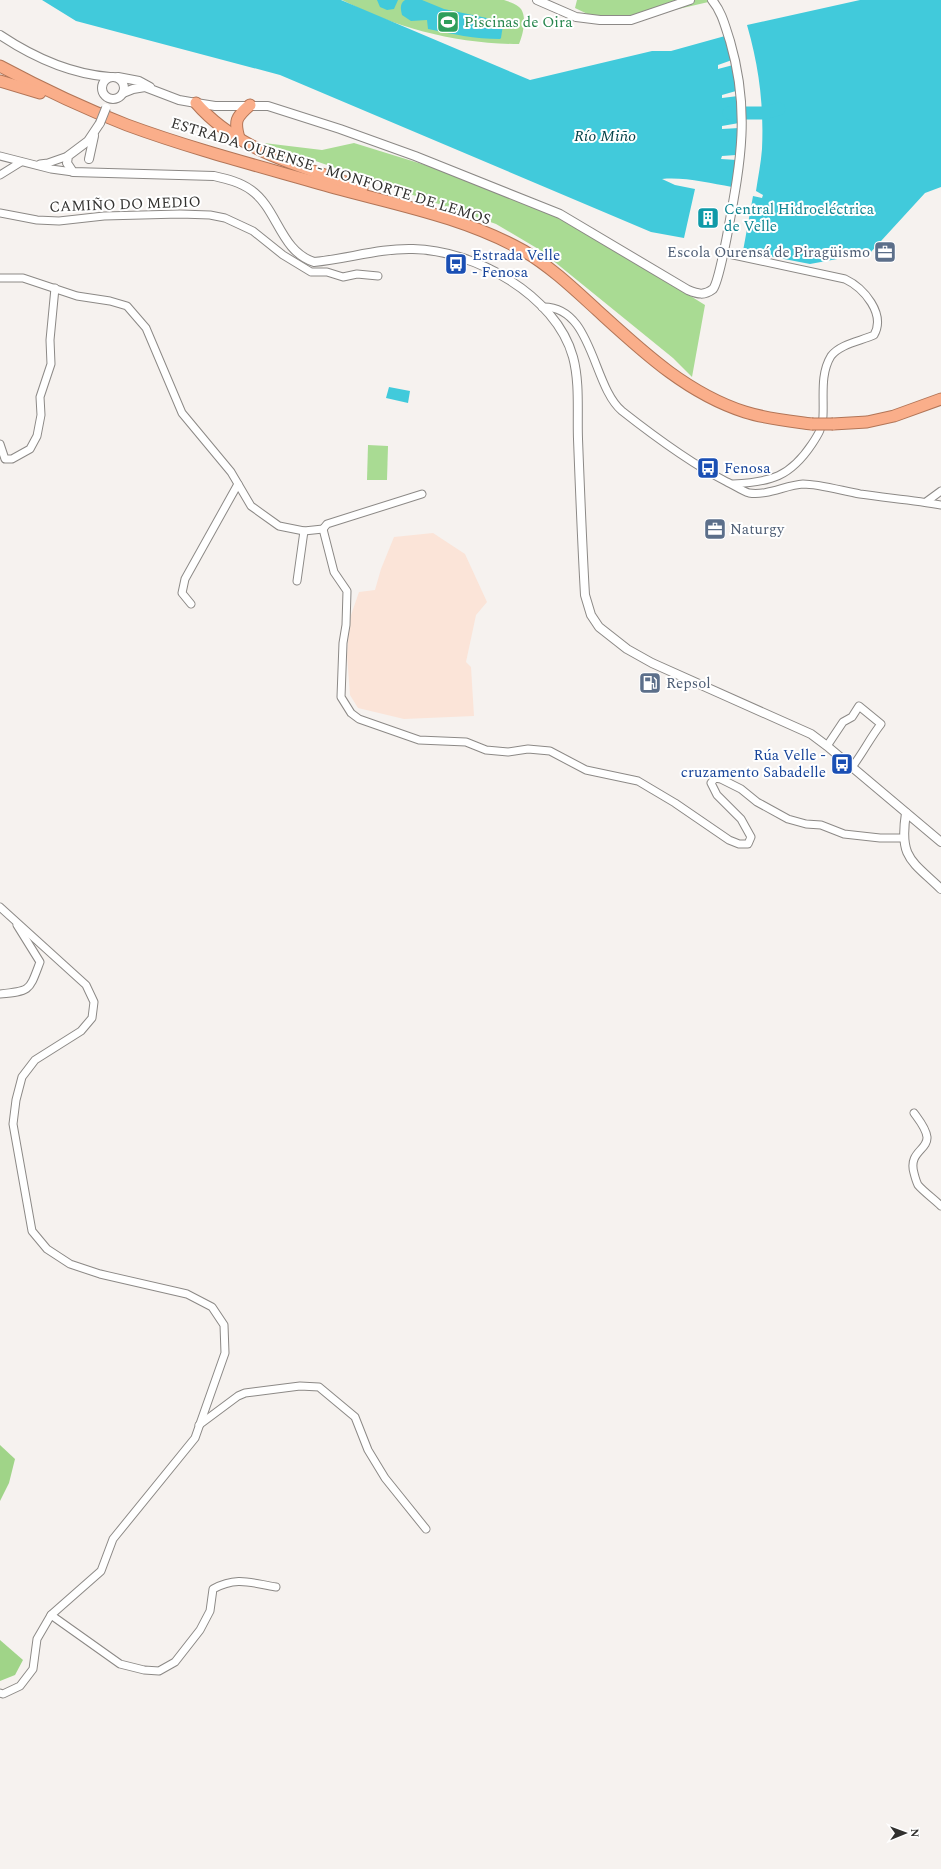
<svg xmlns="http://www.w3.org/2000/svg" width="941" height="1869" font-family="Spectral,serif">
<rect width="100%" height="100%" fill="#f6f2ef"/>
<polygon fill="#fbe4d8" points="433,533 465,554 487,602 476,615 466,662 471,667 474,716 404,719 358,708 350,695 347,655 350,618 359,592 375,590 381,569 394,537"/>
<g fill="#a9db93">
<path d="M342,0H504C509,2 515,3 519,7C528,14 523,35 519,44C457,44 396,28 342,0Z"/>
<polygon points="577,0 717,0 631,20 600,20 575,8"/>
<polygon points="264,143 322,150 354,143 493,186 552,210 705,305 692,377 673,358 540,250 496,224"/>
<polygon points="368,445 388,446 387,480 367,480"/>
</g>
<g fill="#a0d488">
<polygon points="0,1445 15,1459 9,1483 0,1501"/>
<polygon points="0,1640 23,1660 15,1675 0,1681"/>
</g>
<g fill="#41cadb">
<path d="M42,0H341L530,80L652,51H671L725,36L732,60L718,65V69L733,65L736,91L722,95V98L738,96L739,123L722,126V129L739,128L736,155L722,156L721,159L737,160L732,187C709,183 685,177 662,179L675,185L695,189L684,238L651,232L280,75L76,21Z"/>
<polygon points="377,0 398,0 394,9 387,10 380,7"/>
<path d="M405,0H422L444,9L501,21L503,25L501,38L500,39C475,39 452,34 428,29L427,20L411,21L402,15C401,10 399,4 405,0Z"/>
<path d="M860,0H941V187L925,193L870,253L810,264L743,251L753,196L762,198L763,195L756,191C758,177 761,163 762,149C764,105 759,67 747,25Z"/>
<polygon points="389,387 410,391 408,403 386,398"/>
</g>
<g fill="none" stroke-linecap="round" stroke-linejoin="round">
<polyline stroke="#41cadb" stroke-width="13" points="729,113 764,113 779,109"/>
<g stroke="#8c8986" stroke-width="9">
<g id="minor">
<polyline points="0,156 51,169 73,172"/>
<polyline points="40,164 48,163 68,156"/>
<polyline points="0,175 21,162"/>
<polyline points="0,213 37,220 59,221 104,216 180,214 210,215 225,218 253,231 283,255 311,272 327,272 343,277 357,274 378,276"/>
<path d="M724,253L845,279C864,288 886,314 874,335C861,341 840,344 831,356C820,374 824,396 823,416C823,427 818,435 812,444C790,477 771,482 733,484"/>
<polyline points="0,278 23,278 77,296 110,301 127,306 146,328 182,413 231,472 251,506 279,526 304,531 323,529"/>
<path d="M542,307C593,305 592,386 622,411C655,437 690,463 727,482C734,485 742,491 749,493C767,496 786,485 803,484C819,484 843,491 860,494C887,498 914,500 941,505"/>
<polyline points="0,444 5,459 12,459 30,449 37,436 41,415 40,397 51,364 50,340 55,288"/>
<polyline points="926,502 941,491"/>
<polyline points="323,529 334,572 347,591 346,625 343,643 341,697 351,713 359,719 419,740 466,742 486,750 508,752 528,749 550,751 586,770 638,781 675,803 729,840 739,844 748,844 751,837 741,819 717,795 711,783 715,778 721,779 741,789 757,802 788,819 806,824 821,825 844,834 880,838 903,838"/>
<polyline points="323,529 327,524 422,494"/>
<polyline points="297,581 304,531"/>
<polyline points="191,604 182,593 185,579 238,484"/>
<path d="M827,746L843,722L852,717L859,706L881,724C870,738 863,753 852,767"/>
<polyline points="0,907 86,985 94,1002 92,1018 81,1031 35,1060 22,1077 16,1100 13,1124 32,1231 47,1249 70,1264 100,1274 187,1294 212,1307 224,1325 225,1353 195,1438 113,1539 101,1571 51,1615 37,1639 33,1669 20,1686 3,1694 0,1693"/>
<path d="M0,994C31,991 29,991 40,962L17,925"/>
<path d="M914,1113C919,1120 926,1128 927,1137C928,1150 908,1152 914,1173C915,1177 916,1181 918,1185C924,1192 934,1199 941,1206"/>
<polyline points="199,1425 238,1396 245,1393 300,1386 319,1387 355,1417 368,1450 385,1478 426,1529"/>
<path d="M51,1615L120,1664L144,1670L159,1671L175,1662L200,1630L210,1611L213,1589C237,1576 251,1583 276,1587"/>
</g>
</g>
<g stroke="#8c8986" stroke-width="10">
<g id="tertiary">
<polyline points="537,0 576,17 600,20 631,20 690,0"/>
<path d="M0,35C33,57 70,74 110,77"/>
<circle cx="113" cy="88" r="11"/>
<polyline points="118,77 139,81 150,87"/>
<path d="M123,93L133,89L145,87L179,100L196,103L215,106H268L340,129L415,156L560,214L688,290C698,294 704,296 713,289C718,283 725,246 727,236C740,165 751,113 730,41C725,26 722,12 712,0"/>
<path d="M100,123L88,141L68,156L67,163L73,172L214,176C227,179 240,182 251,190C278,209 280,251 314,262C347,259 380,248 413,249C474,250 556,295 573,357C580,383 577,412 578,439C580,491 582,543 585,595L591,615L599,627L627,649L652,663L811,734L827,746L941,842"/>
<polyline points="89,159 94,136"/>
<path d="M906,813C899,858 911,860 941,889"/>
</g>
</g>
<g stroke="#b27557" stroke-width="13">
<g id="trunk">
<path d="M0,66C41,88 83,108 127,125C195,150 266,168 335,188C398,205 466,218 524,251C551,267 574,289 597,310C642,351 686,393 745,412C767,419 790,421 812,424"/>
<polyline points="0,81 40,93"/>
<path d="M196,103C238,152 305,167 362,188"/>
<path d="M239,138C234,121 236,117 250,105"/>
<polyline points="833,424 867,422 894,416 941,399"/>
</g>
</g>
<use href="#minor" stroke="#fff" stroke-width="7"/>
<use href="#tertiary" stroke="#fff" stroke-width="8"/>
<use href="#trunk" stroke="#faae8a" stroke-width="11"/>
<g stroke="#8c8986" stroke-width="10" stroke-linecap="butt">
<polyline id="tertiary-bridge" points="100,123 106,108"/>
</g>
<g stroke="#b27557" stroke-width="13" stroke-linecap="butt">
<polyline id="trunk-bridge" points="812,424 833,424"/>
</g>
<use href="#tertiary-bridge" stroke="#fff" stroke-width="8"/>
<use href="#trunk-bridge" stroke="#faae8a" stroke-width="11"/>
</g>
<defs>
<g id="stadium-square" transform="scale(1.15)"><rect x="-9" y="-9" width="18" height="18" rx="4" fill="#2e9e5b" stroke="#fff"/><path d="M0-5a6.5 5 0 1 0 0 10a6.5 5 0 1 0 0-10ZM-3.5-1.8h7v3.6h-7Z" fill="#fff"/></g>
<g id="building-square" transform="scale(1.15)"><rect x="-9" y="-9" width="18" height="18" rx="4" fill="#0f9aa8" stroke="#fff"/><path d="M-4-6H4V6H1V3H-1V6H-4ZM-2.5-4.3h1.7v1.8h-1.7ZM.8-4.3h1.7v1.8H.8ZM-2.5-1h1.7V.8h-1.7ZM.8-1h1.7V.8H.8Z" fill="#fff"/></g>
<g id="office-square" transform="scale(1.15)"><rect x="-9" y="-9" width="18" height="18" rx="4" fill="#5c6f8a" stroke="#fff"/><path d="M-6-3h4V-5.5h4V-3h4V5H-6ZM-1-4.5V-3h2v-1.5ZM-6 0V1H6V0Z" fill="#fff"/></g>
<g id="bus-square" transform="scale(1.15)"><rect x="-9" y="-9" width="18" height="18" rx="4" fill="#1a4fb4" stroke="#fff"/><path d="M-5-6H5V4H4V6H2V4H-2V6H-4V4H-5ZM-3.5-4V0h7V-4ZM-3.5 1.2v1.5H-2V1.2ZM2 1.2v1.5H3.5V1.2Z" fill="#fff"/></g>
<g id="fuel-square" transform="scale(1.15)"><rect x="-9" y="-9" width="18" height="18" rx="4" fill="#5c6f8a" stroke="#fff"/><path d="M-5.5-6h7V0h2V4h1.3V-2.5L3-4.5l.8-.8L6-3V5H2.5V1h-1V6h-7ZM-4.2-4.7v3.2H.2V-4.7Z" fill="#fff"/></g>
</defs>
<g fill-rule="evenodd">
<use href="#stadium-square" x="448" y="22"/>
<use href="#building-square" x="708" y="218"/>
<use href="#office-square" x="885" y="252"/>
<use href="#bus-square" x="456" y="264"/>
<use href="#bus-square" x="708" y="468"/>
<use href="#office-square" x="715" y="529"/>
<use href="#fuel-square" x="650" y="683"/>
<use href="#bus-square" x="842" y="764"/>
</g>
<g text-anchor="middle" stroke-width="4" stroke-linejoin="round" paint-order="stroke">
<g font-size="15" fill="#27864d" stroke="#fff" text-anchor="start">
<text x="464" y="27">Piscinas de Oira</text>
</g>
<g font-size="15" fill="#31302e" stroke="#fff">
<text transform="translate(331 171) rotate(17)" y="5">ESTRADA OURENSE - MONFORTE DE LEMOS</text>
<text transform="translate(125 204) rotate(-2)" y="5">CAMIÑO DO MEDIO</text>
</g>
<g font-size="15" fill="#0d838f" stroke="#fff" text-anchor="start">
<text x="724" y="214">Central Hidroeléctrica<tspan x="724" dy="17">de Velle</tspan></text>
</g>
<g font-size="15" fill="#4e5e75" stroke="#fff" text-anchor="start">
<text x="870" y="257" text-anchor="end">Escola Ourensá de Piragüismo</text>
<text x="730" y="534">Naturgy</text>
<text x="666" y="688">Repsol</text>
</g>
<g font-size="15" fill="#164399" stroke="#fff" text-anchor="start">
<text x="472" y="260">Estrada Velle<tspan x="472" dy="17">- Fenosa</tspan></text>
<text x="724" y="473">Fenosa</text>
<text x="826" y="760" text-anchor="end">Rúa Velle -<tspan x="826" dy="17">cruzamento Sabadelle</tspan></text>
</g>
<g font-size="16" font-style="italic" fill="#03434a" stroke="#fff">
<text x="605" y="141">Río Miño</text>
</g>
</g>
<g transform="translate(905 1833) rotate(89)" stroke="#ffffff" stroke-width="3" paint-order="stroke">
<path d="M0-3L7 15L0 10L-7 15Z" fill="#31302e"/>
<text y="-6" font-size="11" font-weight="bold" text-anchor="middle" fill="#31302e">N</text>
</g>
</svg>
